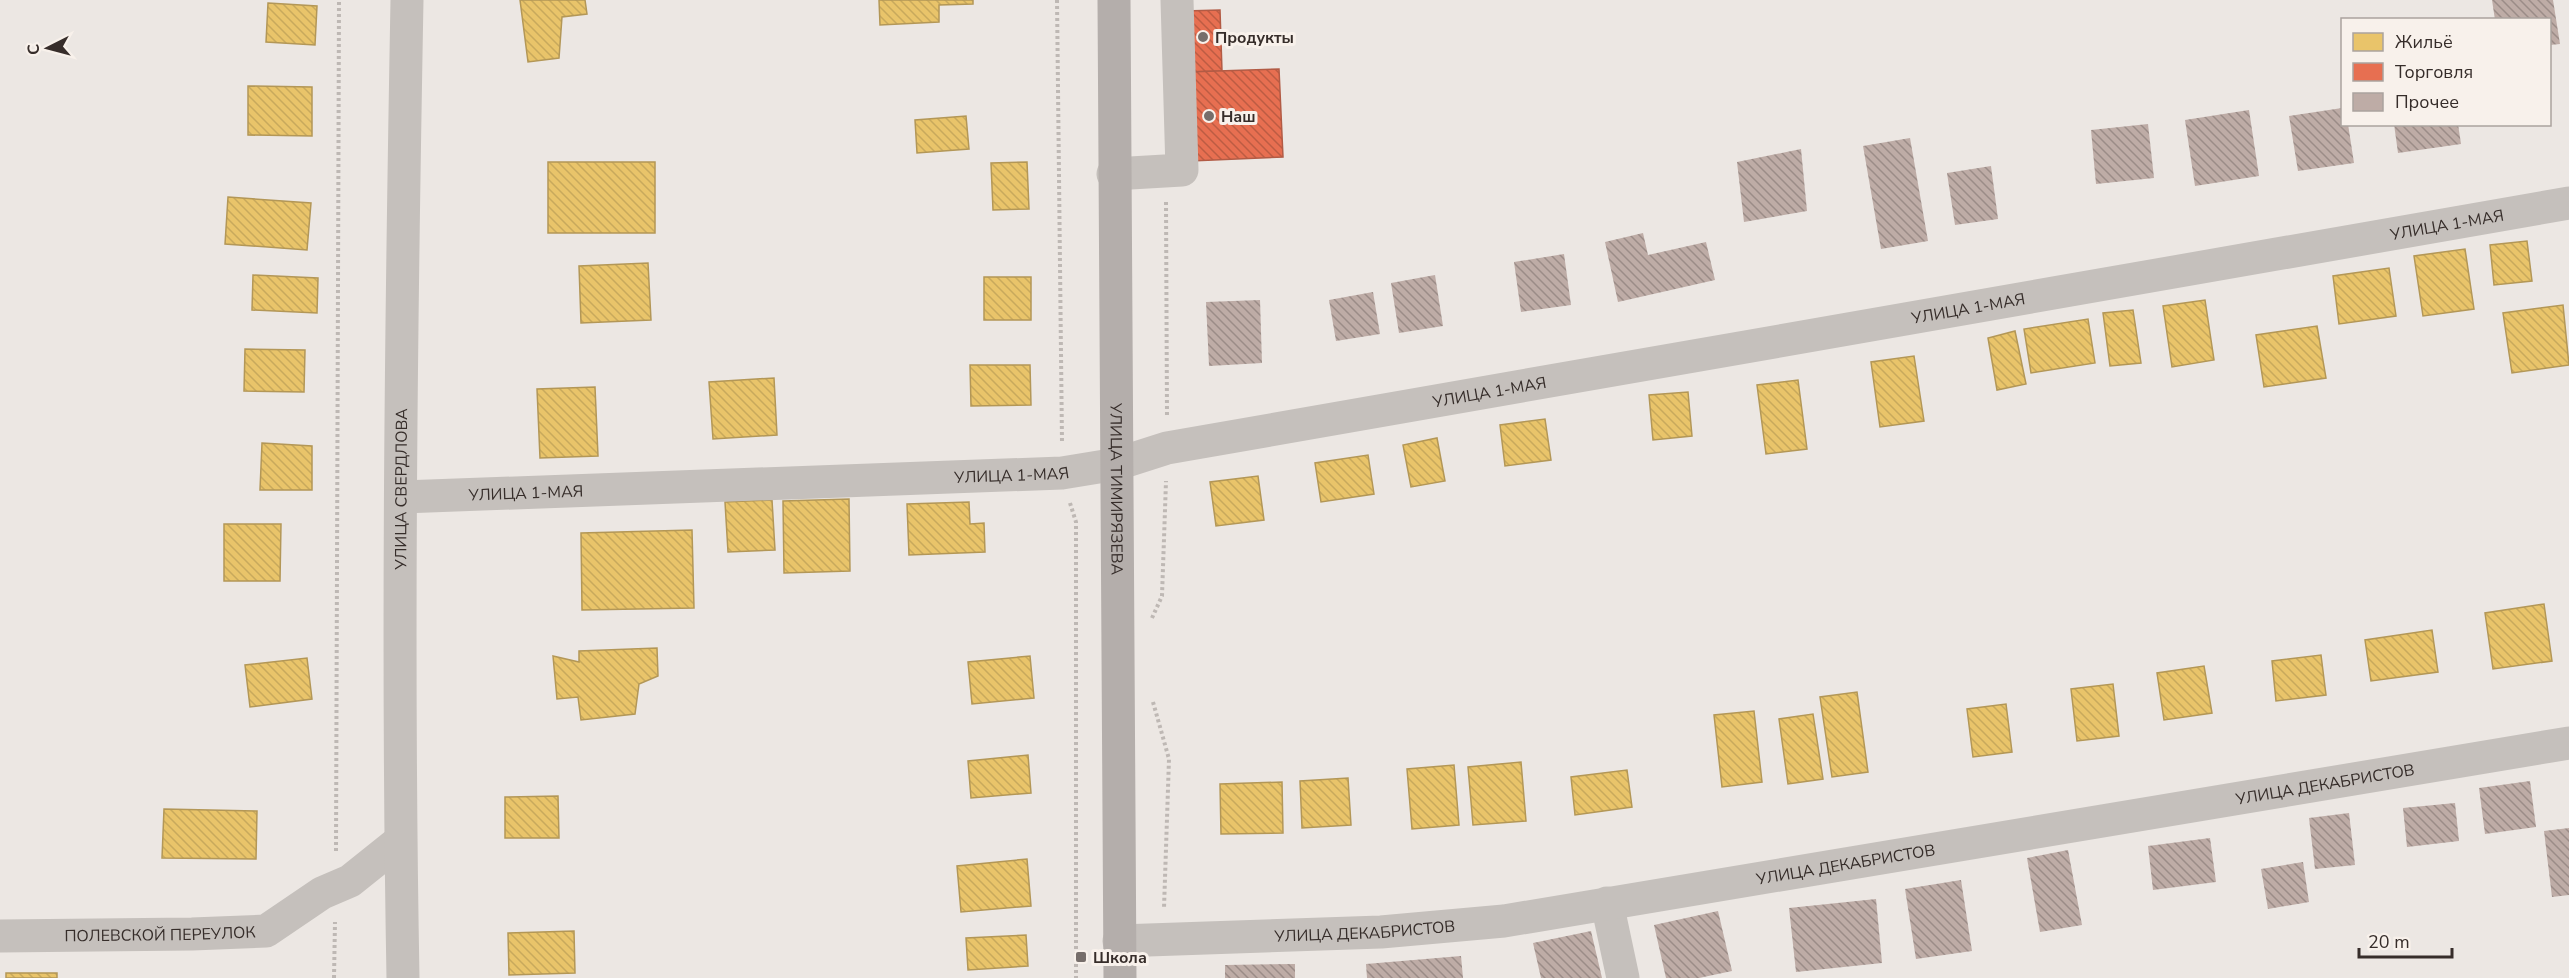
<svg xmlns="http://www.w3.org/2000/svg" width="2569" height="978" font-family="'Nunito Sans',sans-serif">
<defs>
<pattern id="homes-back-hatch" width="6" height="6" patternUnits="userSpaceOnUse" patternTransform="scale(1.5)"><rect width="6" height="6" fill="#e9c46a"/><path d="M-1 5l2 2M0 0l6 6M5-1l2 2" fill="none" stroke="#c8a95c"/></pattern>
<pattern id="shops-back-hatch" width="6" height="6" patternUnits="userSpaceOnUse" patternTransform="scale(1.5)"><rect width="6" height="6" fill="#e76f51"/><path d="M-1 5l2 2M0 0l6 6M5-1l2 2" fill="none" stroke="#bc5c43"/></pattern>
<pattern id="building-back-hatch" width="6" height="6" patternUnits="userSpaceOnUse" patternTransform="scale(1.5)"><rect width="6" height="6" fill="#beaca6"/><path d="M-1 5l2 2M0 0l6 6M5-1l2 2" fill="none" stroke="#9b8c87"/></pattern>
</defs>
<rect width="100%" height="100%" fill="#ece7e3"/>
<g fill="url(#homes-back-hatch)" stroke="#b39757" stroke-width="1.5">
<polygon points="520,0 585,0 587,14 562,17 559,58 528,62"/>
<polygon points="879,0 973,0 973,4 939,5 939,22 880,25"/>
<polygon points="268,3 317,6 315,45 266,42"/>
<polygon points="248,86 312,87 312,136 248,135"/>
<polygon points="966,116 969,149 917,153 915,120"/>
<rect x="548" y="162" width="107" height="71"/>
<polygon points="1027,162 1029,209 993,210 991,163"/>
<polygon points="228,197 311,203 307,250 225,244"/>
<polygon points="2527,241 2532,281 2494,285 2490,245"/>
<polygon points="2465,249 2474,309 2423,316 2414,256"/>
<polygon points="648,263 651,320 581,323 579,266"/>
<polygon points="2389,268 2396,316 2339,324 2333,276"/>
<polygon points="253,275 318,278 317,313 252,310"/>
<rect x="984" y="277" width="47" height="43"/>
<polygon points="2205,300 2214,360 2172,367 2163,306"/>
<polygon points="2563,305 2569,365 2512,373 2503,313"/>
<polygon points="2133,310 2141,363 2110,366 2103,313"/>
<polygon points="2088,319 2095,363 2031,373 2024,329"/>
<polygon points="2317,326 2326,378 2264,387 2256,335"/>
<polygon points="2015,331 2026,384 1997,390 1988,338"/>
<polygon points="245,349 305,350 304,392 244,391"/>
<polygon points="1914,356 1924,421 1880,427 1871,362"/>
<polygon points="970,365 1030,365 1031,405 971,406"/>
<polygon points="774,378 777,435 713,439 709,382"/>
<polygon points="1798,380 1807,449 1766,454 1757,385"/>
<polygon points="595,387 598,456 540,458 537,389"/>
<polygon points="1688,392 1692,436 1653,440 1649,395"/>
<polygon points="1545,419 1551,460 1505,466 1500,425"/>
<polygon points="1437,438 1445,481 1411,487 1403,445"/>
<polygon points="262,443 312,446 312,490 260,490"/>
<polygon points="1368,455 1374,494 1321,502 1315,463"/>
<polygon points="1258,476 1264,520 1216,526 1210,482"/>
<polygon points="849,499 850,571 784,573 783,501"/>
<polygon points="772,500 775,550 728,552 725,502"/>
<polygon points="969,502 970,524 984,523 985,552 909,555 907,504"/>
<polygon points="224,524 281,524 280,581 224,581"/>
<polygon points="692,530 694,608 582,610 581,533"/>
<polygon points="2544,604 2552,661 2493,669 2485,613"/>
<polygon points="2432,630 2438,672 2371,681 2365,640"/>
<polygon points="657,648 658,676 639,684 635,714 581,720 578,697 557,699 553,656 579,662 579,651"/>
<polygon points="2321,655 2326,695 2276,701 2272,661"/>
<polygon points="1030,656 1034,698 972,704 968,662"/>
<polygon points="307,658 312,699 250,707 245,665"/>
<polygon points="2204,666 2212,713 2164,720 2157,673"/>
<polygon points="2113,684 2119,736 2077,741 2071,689"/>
<polygon points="1857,692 1868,772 1832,777 1820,697"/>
<polygon points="2006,704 2012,752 1973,757 1967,709"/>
<polygon points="1754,711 1762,782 1722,787 1714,715"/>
<polygon points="1813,714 1823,779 1788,784 1779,719"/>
<polygon points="1028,755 1031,793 971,798 968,761"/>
<polygon points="1521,762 1526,821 1473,825 1468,767"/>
<polygon points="1454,765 1459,825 1412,829 1407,769"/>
<polygon points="1627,770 1632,807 1575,815 1571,777"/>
<polygon points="1348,778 1351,825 1302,828 1300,781"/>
<polygon points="1282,782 1283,833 1221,834 1220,784"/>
<polygon points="558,796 559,838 505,838 505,797"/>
<polygon points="164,809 257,811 256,859 162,858"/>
<polygon points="1027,859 1031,906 961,912 957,866"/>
<polygon points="574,931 575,973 509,975 508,933"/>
<polygon points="1026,935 1028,966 968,970 966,938"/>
<rect x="6" y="973" width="51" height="5"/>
</g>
<g fill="url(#shops-back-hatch)" stroke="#b25b45" stroke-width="1.5">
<polygon points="1220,10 1222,71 1187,72 1185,11"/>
<polygon points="1279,69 1283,157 1191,161 1187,72"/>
</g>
<g fill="url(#building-back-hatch)">
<polygon points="2492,0 2553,0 2560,44 2550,45 2550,20 2495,20"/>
<polygon points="2342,108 2342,124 2348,124 2354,163 2298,171 2289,116"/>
<polygon points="2249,110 2259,176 2195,186 2185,120"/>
<polygon points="2148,124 2154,178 2096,184 2091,130"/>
<polygon points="2394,124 2458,124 2461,144 2398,153"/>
<polygon points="1910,138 1928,241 1881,249 1863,146"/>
<polygon points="1801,149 1807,211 1744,222 1737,162"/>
<polygon points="1991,166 1998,219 1955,225 1947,173"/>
<polygon points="1643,233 1648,255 1706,242 1715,280 1618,302 1605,242"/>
<polygon points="1564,254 1571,305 1521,312 1514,262"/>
<polygon points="1435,275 1443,326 1399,333 1391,283"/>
<polygon points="1373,292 1380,334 1336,341 1329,300"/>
<polygon points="1260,300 1262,363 1209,366 1206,302"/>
<polygon points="2530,781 2536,827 2485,834 2479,788"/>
<polygon points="2455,803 2459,841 2407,847 2403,808"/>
<polygon points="2349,813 2355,865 2315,869 2309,818"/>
<polygon points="2569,828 2569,895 2552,897 2544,831"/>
<polygon points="2210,838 2216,882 2153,890 2148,846"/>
<polygon points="2068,850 2082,925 2040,932 2027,858"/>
<polygon points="2303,862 2309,902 2268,909 2261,869"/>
<polygon points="1961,880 1972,951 1916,959 1905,889"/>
<polygon points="1876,899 1882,963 1796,972 1789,908"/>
<polygon points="1718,911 1732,971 1699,978 1666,978 1654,925"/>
<polygon points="1591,931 1602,978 1541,978 1533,943"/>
<polygon points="1461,956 1463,978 1367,978 1366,964"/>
<polygon points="1295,964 1295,978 1225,978 1225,965"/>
</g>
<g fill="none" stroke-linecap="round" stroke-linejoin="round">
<g stroke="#beb8b4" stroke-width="4" stroke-dasharray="3 3" stroke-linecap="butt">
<polyline points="1057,0 1062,442"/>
<polyline points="1166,202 1167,416"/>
<polyline points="1070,503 1076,522 1076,978"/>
<polyline points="1152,618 1162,596 1166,481"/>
<polyline points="1153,702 1169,759 1164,908"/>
<polyline points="336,851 339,0"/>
<polyline points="334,978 335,922"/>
</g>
<g stroke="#c5c0bc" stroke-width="33">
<polyline points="1113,174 1182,170 1177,0"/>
<path id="s1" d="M402,497L1062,473L1117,464L1167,448L2569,203"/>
<polyline points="1607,903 1623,978"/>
<path id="s2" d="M0,936L192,934L266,931L322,893L350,881L400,841"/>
<path id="s3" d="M1119,941L1381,932L1504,921L2569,743"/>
<path id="s4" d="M403,978C397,652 401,326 407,0"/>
</g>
<path stroke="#b4aeab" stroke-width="33" id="s5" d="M1114,0L1120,978"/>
</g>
<g fill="#766e6b" stroke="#f8f1eb" stroke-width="2">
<circle cx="1203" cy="37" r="6"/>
<circle cx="1209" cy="116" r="6"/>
<rect x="1075" y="951" width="12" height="12" rx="3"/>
</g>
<g text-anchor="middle" stroke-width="6" stroke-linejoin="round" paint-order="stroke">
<g font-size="16" font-weight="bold" fill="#362d2a" stroke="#f8f1eb" text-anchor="start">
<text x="1215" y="43">Продукты</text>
<text x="1221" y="122">Наш</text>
<text x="1093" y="963">Школа</text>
</g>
<g font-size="16" fill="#362d2a" stroke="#f8f1eb">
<text dy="6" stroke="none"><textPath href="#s1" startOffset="2068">УЛИЦА 1-МАЯ</textPath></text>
<text dy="6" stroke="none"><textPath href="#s1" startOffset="1582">УЛИЦА 1-МАЯ</textPath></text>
<text dy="6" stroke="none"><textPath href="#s1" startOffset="1096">УЛИЦА 1-МАЯ</textPath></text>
<text dy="6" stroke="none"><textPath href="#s1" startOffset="610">УЛИЦА 1-МАЯ</textPath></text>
<text dy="6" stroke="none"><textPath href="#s4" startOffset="489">УЛИЦА СВЕРДЛОВА</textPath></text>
<text dy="6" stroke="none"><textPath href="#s5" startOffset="489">УЛИЦА ТИМИРЯЗЕВА</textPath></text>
<text dy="6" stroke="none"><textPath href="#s1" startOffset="124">УЛИЦА 1-МАЯ</textPath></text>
<text dy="6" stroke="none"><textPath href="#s3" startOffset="1218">УЛИЦА ДЕКАБРИСТОВ</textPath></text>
<text dy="6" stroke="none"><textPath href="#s3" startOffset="732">УЛИЦА ДЕКАБРИСТОВ</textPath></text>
<text dy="6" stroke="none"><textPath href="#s3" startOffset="246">УЛИЦА ДЕКАБРИСТОВ</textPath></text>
<text dy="6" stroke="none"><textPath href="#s2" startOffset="160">ПОЛЕВСКОЙ ПЕРЕУЛОК</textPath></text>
</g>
</g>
<rect x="2341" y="18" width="210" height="108" fill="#f8f1eb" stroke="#aaa39e" stroke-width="1.5"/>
<rect x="2353" y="33" width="30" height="18" fill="#e9c46a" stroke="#aaa39e" stroke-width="1.5"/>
<text x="2395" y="48" font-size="18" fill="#362d2a">Жильё</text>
<rect x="2353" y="63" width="30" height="18" fill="#e76f51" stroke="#aaa39e" stroke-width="1.5"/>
<text x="2395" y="78" font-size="18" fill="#362d2a">Торговля</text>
<rect x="2353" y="93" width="30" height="18" fill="#beaca6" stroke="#aaa39e" stroke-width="1.5"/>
<text x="2395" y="108" font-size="18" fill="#362d2a">Прочее</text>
<g transform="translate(48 48) rotate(264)" stroke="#f8f1eb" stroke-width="4.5" paint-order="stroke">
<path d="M0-4.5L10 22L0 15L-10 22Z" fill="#362d2a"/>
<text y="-9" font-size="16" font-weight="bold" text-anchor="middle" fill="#362d2a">С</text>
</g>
<path d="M2359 948v9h93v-9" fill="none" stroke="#362d2a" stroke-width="3"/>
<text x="2368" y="948" font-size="18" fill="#362d2a" stroke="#f8f1eb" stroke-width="4.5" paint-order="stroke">20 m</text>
</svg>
